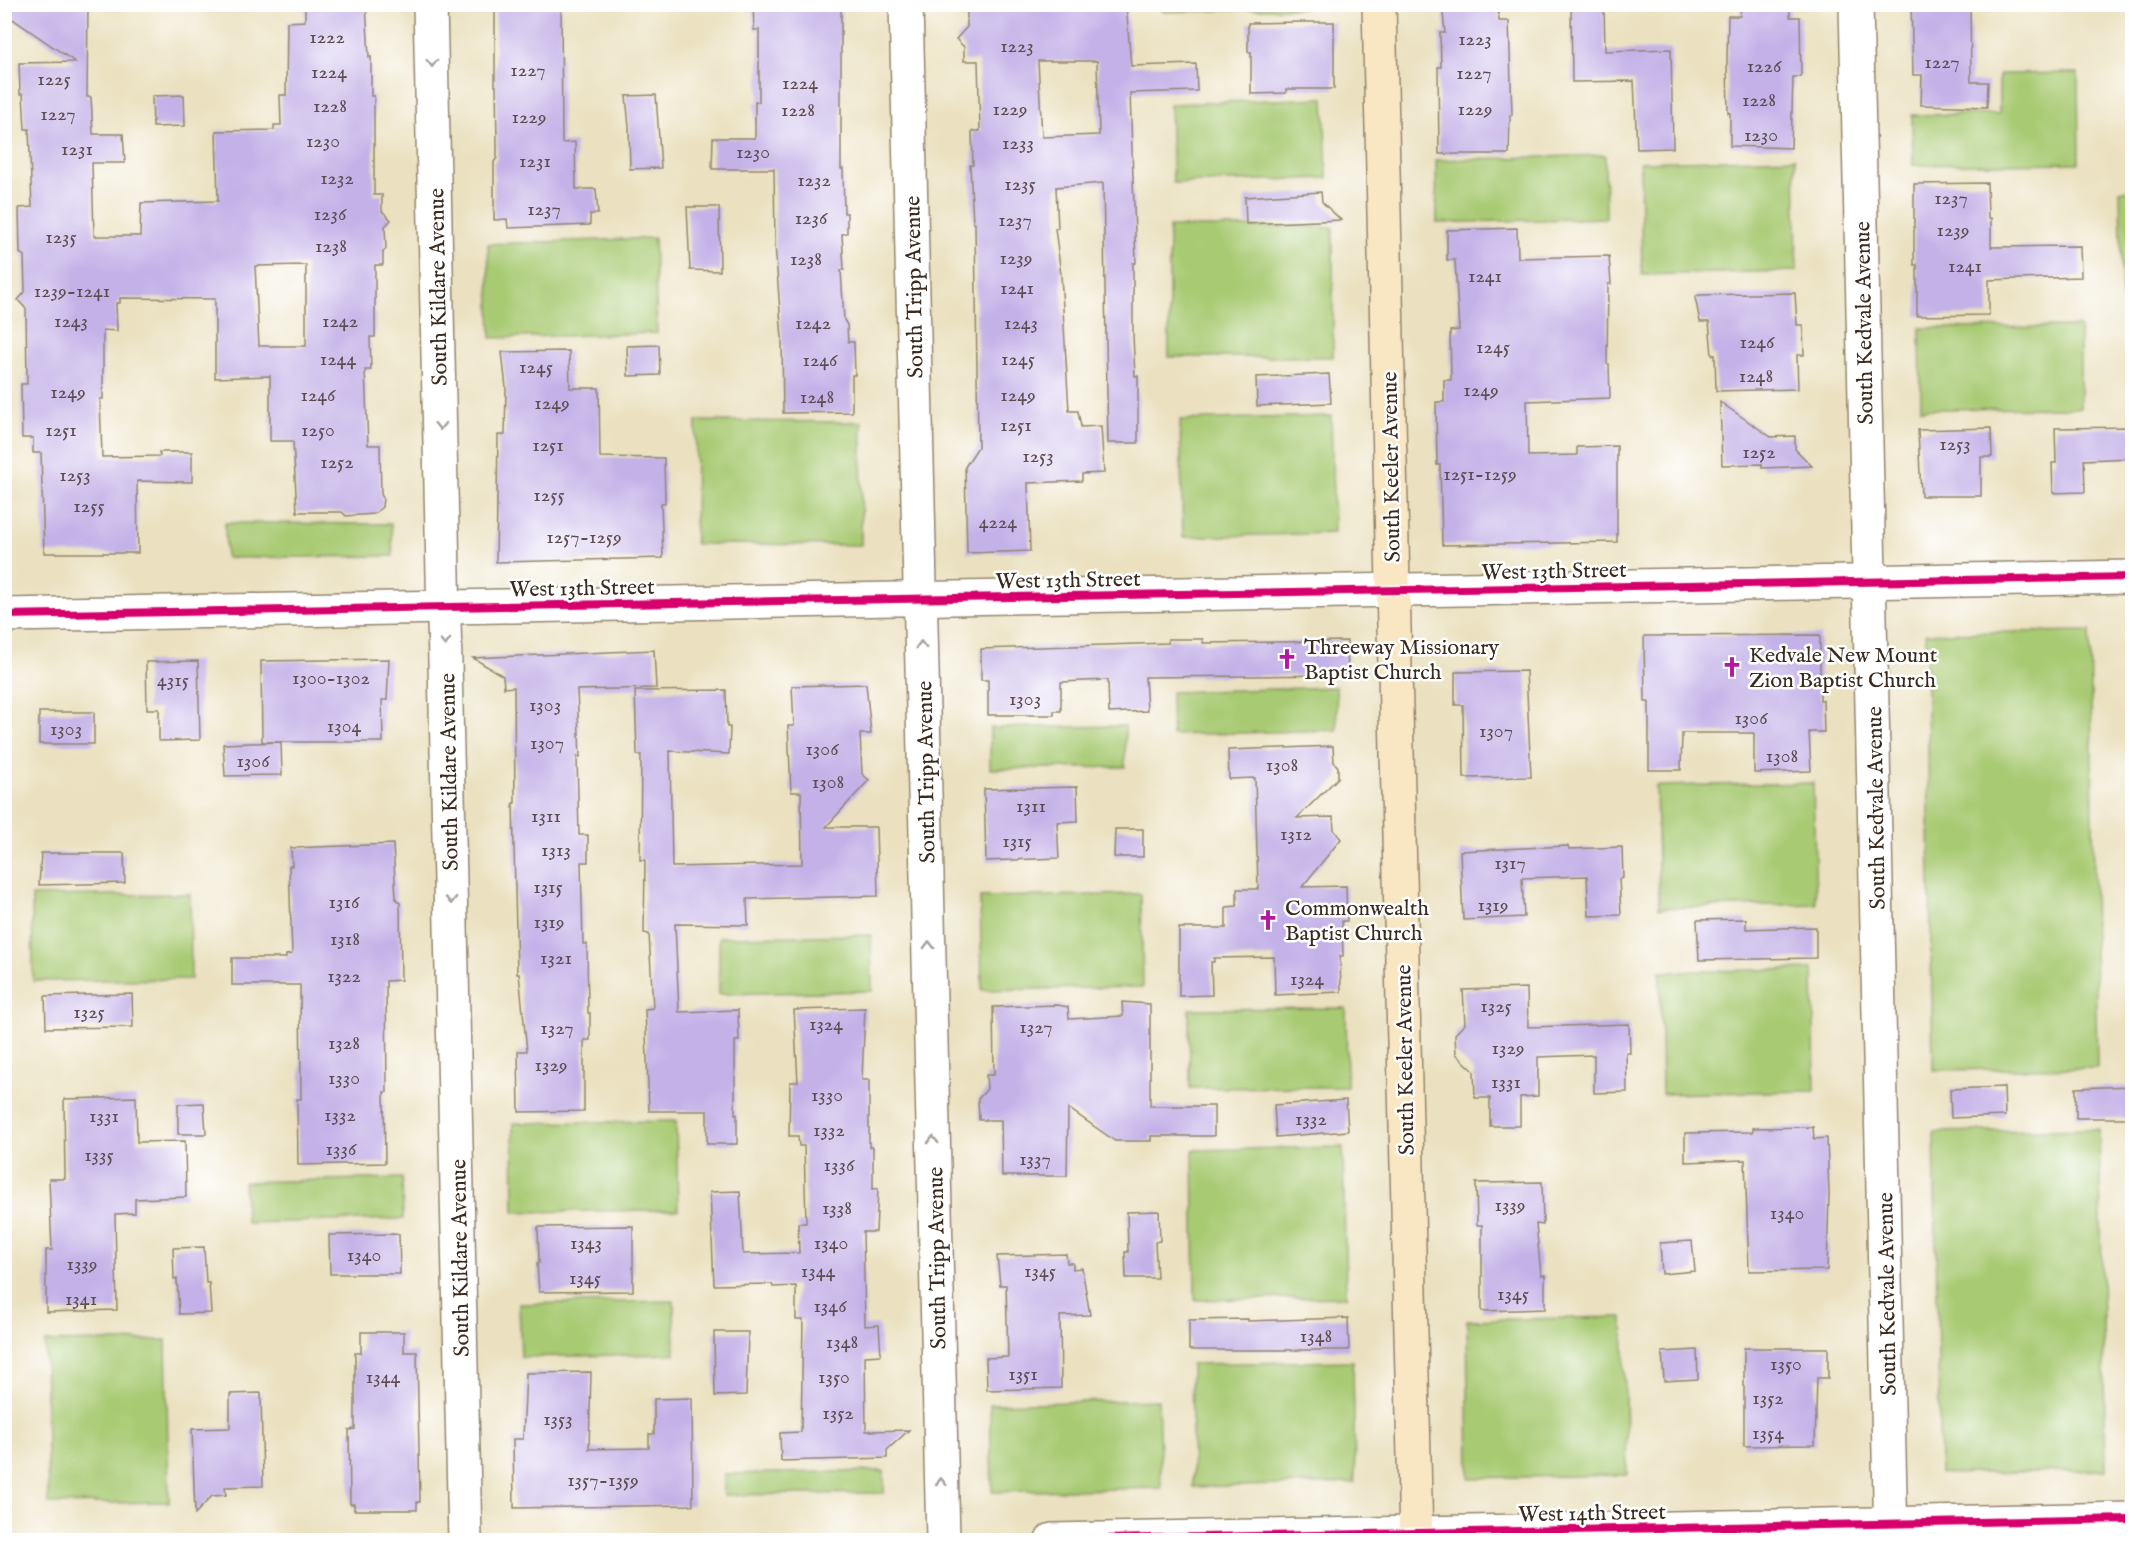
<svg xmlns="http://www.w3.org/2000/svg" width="2137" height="1545" font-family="'IM FELL English',serif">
<rect width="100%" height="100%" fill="#fff"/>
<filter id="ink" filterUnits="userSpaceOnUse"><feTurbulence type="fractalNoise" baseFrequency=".0167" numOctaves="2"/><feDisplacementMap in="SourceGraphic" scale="12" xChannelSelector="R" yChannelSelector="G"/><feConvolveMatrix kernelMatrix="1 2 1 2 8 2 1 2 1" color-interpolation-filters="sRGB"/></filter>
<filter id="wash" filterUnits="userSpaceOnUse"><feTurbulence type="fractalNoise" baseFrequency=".008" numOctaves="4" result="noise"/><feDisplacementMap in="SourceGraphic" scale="24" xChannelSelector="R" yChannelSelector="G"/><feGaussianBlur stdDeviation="1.35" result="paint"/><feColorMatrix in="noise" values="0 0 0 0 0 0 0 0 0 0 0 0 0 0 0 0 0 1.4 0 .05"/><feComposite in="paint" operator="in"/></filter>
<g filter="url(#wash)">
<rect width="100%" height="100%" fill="#ebe1c0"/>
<g fill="#a8ca72" stroke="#727a48" stroke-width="1.5">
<polygon points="1321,4 1321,7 1162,12 1162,5"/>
<polygon points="2078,73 2079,163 1913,165 1912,115 1999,114 1999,74"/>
<polygon points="1324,98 1327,178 1173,183 1170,104"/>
<polygon points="1605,155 1606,218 1437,223 1436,160"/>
<polygon points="1795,158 1797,271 1642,275 1640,162"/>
<polygon points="2132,190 2132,300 2122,300 2120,191"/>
<rect x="1169" y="227" width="164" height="130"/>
<polygon points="654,238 657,333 491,338 488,244"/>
<polygon points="2080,327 2080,408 1921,409 1920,328"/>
<polygon points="1331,416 1334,533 1183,537 1180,420"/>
<polygon points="696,421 862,422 861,545 695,544"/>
<polygon points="225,523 391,524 393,556 226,558"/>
<polygon points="2090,631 2097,1068 1933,1070 1926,633"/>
<polygon points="1336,687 1337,730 1172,735 1171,692"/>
<polygon points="1125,726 1125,767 990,769 990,728"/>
<polygon points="1813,783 1816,904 1659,908 1656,786"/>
<polygon points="190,894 191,979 33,981 32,896"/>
<polygon points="1141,894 1143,987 982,990 980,897"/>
<polygon points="871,935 872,991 719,994 719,937"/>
<polygon points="1813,969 1815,1091 1662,1094 1660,972"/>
<polygon points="1346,1008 1347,1087 1190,1088 1189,1009"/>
<polygon points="676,1121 678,1210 514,1212 513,1123"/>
<polygon points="2099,1129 2106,1470 1940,1474 1934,1132"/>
<polygon points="1343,1147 1346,1297 1195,1300 1193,1150"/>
<polygon points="402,1178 403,1219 246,1223 244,1182"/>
<polygon points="674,1301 675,1354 521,1357 519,1304"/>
<polygon points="1623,1317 1627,1475 1469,1478 1467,1320"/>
<polygon points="166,1340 169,1502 48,1504 45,1342"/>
<polygon points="1353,1361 1355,1483 1193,1487 1191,1364"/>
<polygon points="1158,1400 1161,1488 992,1492 990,1404"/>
<polygon points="884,1471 884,1493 724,1495 724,1474"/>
</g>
<g id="blocks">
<g fill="#c3b1e7" fill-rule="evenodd">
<path d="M4,4H88L87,97H91L93,134H123L125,163H92L94,236H140L141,203L218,201L216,131L274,130V125H281L280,95H286L287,22L305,21V4H366L369,57H371V96H374V195H382V211L391,220L385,226L386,249L383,252V265H375V337H370L371,370H365L368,445H380L381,494L383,498L382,507L374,514L346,516L342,512H297L293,441H270V376L215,378V299L120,298V303H116L117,331L103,330V399H100L102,457L160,456L159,452H192V482L137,481L138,553H44L41,453H33V438H22L21,384H27L26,309L18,300L25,292L24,256L20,253L19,208L32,207L29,129H25L23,94H20L19,63L75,62L4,13ZM306,265V346H259L255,266Z"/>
<polygon points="753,4 841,4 841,169 843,169 844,213 847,213 847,233 842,234 844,270 841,270 844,320 847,325 848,342 854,342 855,375 852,375 852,412 783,413 782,339 775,244 774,169 712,169 713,138 755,138 755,102 759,102 759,30 754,30"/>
<path d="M967,4H1126L1131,66L1196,64L1197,91L1130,93L1136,263H1133V336L1135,376H1138V443H1108L1103,183L1056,187L1058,228H1055L1061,275L1069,411H1078L1081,427L1101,426L1104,473L1082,474V481L1028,483L1030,551L967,553L965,467L978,447L975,223H973L970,165H973L972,131H980L978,61H964V47L956,39L967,27ZM1038,61H1097L1099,135L1042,137Z"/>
<polygon points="1442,4 1498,4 1499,21 1509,21 1512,115 1510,115 1509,154 1439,154 1438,67 1441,67 1440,33 1445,33"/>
<polygon points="1571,4 1604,4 1605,51 1671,49 1673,148 1637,149 1634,81 1572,82"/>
<polygon points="1741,4 1790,4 1790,17 1800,17 1801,77 1793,77 1791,148 1730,146 1730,113 1728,113 1727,60 1728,16 1740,16"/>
<polygon points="1911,4 1970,4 1971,82 1988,82 1987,107 1921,105 1922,75 1913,75"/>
<polygon points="495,7 561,7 562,143 575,142 576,189 596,189 598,214 590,214 590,225 508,228 507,219 494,220 494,162 497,158 497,144 496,86 495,86"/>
<polygon points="1301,22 1334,22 1334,89 1286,89 1286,93 1251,94 1251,52 1248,52 1248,23"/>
<polygon points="184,95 185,126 153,127 152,96"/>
<polygon points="656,95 661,168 630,169 629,127 626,96"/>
<polygon points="1987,183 1988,218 1991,218 1991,247 2080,246 2081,277 1989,280 1989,315 1917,316 1917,265 1914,265 1914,184"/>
<polygon points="1321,192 1322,202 1341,220 1246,224 1245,197"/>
<polygon points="687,207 719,207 720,271 690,270"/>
<polygon points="1517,228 1518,258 1609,256 1611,284 1608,284 1607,364 1609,364 1610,398 1527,401 1528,456 1577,455 1577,447 1617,446 1617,542 1442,545 1440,465 1437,465 1436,402 1444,402 1444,380 1451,380 1450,331 1459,330 1455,260 1447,260 1447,230"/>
<polygon points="1795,293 1797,325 1803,325 1804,355 1797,355 1798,389 1716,391 1715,355 1712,355 1709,322 1700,322 1695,297 1699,295"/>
<polygon points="659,345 660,375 628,376 627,346"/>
<polygon points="569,351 570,388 599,388 600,457 664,458 665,503 661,503 663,558 496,562 498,435 505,435 506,388 502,352"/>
<polygon points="1329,374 1331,403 1257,406 1256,377"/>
<polygon points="1720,402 1771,437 1795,436 1795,449 1812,466 1762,468 1762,464 1722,465"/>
<polygon points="2133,427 2133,458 2084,460 2085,492 2053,493 2052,463 2056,463 2055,428"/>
<polygon points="1991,428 1992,457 1981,457 1981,496 1921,496 1918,430"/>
<polygon points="1820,635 1820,700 1823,700 1824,732 1809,732 1811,771 1754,773 1754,733 1682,733 1681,770 1649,770 1649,702 1645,702 1644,636"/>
<polygon points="1168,639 1203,639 1203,643 1347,641 1348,675 1145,677 1147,711 1109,713 1108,680 1061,682 1061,711 1054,711 1054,715 988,715 988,680 981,680 981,649 1168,643"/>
<polygon points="654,650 656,688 577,690 580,757 577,757 579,835 588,835 588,862 581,862 583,944 587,944 588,1013 590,1013 590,1040 584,1040 584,1111 519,1112 518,1051 527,1051 519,974 517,974 513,803 515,803 514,687 504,688 503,676 473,658"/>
<polygon points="389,659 387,700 382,700 383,742 262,742 261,661"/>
<polygon points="198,661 200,740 159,741 159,709 147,709 146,662"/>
<polygon points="1526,671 1531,777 1464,778 1463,705 1455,705 1455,672"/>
<polygon points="866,684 871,734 860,734 862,774 869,780 826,827 876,827 878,896 747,899 748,925 675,924 679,1012 738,1010 739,1041 735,1041 735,1114 737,1114 737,1144 707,1144 707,1111 649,1111 645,1009 653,1008 649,934 644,933 645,860 640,860 641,755 637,755 635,691 726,690 727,727 730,727 729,754 670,751 672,867 802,864 801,792 791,792 788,726 794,726 792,686"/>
<rect x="39" y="712" width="55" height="32"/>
<polygon points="281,742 282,775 225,776 223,744"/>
<polygon points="1333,746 1334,762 1338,767 1338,778 1297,818 1333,817 1334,830 1341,839 1302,887 1346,886 1347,921 1342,921 1343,956 1340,956 1341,992 1275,995 1274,957 1214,958 1214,962 1211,962 1212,995 1179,996 1179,928 1226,928 1226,907 1237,906 1237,889 1258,889 1255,778 1229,779 1228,750"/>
<polygon points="1077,787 1078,821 1057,822 1059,858 986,861 984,789"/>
<polygon points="1115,829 1143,829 1143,857 1114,857"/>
<polygon points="393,844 396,899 400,903 401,980 386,981 387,1092 384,1092 385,1163 298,1165 297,1099 301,1099 300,985 232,985 232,958 286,958 286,955 292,954 289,866 292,866 291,848"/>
<polygon points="1568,846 1569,849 1622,847 1623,878 1619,879 1621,915 1589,916 1587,876 1522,878 1524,917 1463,920 1460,851"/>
<polygon points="41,853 124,853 125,883 39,885"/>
<polygon points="1746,919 1746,929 1816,927 1816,958 1699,960 1697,920"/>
<polygon points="1527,988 1528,1027 1629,1024 1630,1053 1626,1053 1627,1092 1594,1093 1594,1055 1538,1057 1538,1096 1520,1097 1520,1126 1490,1126 1490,1098 1475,1098 1474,1071 1456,1054 1455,1034 1465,1024 1463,990"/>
<polygon points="132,994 133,1027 46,1028 45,996"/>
<polygon points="1122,1002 1150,1004 1150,1106 1214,1106 1214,1136 1151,1136 1151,1141 1115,1141 1068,1108 1067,1176 1002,1176 1001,1120 979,1120 978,1099 987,1089 986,1075 994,1075 993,1007 1058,1005 1068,1007 1069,1019 1123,1016"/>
<polygon points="865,1008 862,1080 869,1080 869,1147 873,1147 873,1189 878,1188 876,1232 863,1232 865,1326 879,1325 881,1355 865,1356 866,1431 909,1430 887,1450 887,1458 781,1461 780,1433 801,1432 803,1320 796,1320 796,1286 773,1287 772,1284 714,1285 710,1192 740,1191 743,1254 799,1253 798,1223 806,1223 804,1146 799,1146 798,1136 789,1136 790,1082 798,1082 794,1010"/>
<polygon points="2133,1086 2133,1118 2076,1118 2076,1088"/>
<polygon points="2004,1087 2005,1116 1951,1118 1950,1089"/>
<polygon points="136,1097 137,1142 185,1141 186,1197 135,1199 135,1213 115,1214 117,1310 46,1312 46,1250 52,1250 49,1179 65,1179 64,1099"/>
<polygon points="1346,1100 1348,1131 1276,1137 1274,1105"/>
<polygon points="204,1103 206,1134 178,1134 178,1104"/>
<polygon points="1813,1127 1814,1139 1827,1138 1829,1194 1827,1270 1749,1271 1745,1160 1685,1162 1685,1133 1753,1132 1753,1128"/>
<polygon points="1542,1182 1543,1225 1536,1224 1541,1275 1545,1275 1545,1309 1482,1311 1482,1225 1477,1225 1476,1183"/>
<polygon points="1159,1211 1160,1241 1155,1242 1157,1278 1126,1278 1125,1252 1128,1252 1127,1212"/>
<polygon points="633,1226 633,1291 539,1292 537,1263 539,1263 538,1227"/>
<polygon points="399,1234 400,1274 330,1274 329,1235"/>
<polygon points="1692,1241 1695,1271 1662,1274 1660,1243"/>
<polygon points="204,1247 206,1283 209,1283 211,1313 179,1314 177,1279 174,1279 173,1248"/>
<polygon points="1066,1254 1067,1263 1073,1263 1073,1269 1082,1268 1090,1315 1060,1316 1061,1388 987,1390 986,1358 1008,1357 1006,1285 1000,1285 997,1256"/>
<polygon points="1348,1318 1349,1350 1189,1350 1189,1320 1248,1319 1248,1321"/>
<polygon points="361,1332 404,1332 404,1352 417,1352 420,1502 417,1502 417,1510 354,1510 354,1504 350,1504 349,1430 355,1429 355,1353 361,1353"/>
<polygon points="714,1332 748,1332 746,1395 715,1396"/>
<polygon points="1744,1348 1828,1348 1828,1378 1817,1378 1815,1445 1744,1446"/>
<polygon points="1697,1350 1698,1379 1664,1381 1662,1352"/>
<polygon points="591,1372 589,1449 649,1448 649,1434 654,1434 654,1399 692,1398 693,1505 514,1508 513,1439 523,1439 526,1373"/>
<polygon points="261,1393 263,1486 225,1487 226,1495 212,1496 195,1514 192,1429 230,1428 230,1394"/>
</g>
</g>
</g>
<g filter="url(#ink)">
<use href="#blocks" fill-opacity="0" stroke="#93866f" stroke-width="1.5"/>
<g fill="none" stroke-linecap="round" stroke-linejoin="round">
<g stroke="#93866f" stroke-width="36">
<g id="street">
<polyline points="430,4 465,1540"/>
<polyline points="906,4 943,1540"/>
<polyline points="1856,4 1891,1540"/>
<polyline points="4,615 2132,577"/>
<polyline points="1052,1540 2132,1519"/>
</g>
</g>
<g stroke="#93866f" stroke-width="36">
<polyline id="secondary" points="1379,4 1416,1540"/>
</g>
<use href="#street" stroke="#fff" stroke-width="33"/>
<use href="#secondary" stroke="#f9e7c3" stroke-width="33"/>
<g stroke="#fff" stroke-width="11">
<g id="cycleway">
<polyline points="4,615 2132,577"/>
<polyline points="1052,1540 2132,1519"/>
</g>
</g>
<use href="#cycleway" stroke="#d6006c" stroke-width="8"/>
</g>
<defs><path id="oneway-chevron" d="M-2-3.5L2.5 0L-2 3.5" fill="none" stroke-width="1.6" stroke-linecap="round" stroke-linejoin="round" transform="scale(1.5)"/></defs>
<g stroke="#a79f9a">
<use href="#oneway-chevron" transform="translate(432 63) rotate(89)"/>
<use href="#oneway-chevron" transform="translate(440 426) rotate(89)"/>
<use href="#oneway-chevron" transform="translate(445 642) rotate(88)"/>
<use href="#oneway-chevron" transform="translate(921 645) rotate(-91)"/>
<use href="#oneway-chevron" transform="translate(451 900) rotate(89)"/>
<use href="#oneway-chevron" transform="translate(929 945) rotate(-91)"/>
<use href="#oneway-chevron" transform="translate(933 1140) rotate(-91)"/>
<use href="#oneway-chevron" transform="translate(941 1482) rotate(-91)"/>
</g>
</g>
<defs>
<g id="church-bare" transform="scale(1.62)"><path d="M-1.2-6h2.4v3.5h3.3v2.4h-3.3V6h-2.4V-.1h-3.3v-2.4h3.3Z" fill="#b5179e" stroke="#fff" stroke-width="2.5" paint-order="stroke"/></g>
</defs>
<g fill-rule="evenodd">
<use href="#church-bare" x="1287" y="659"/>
<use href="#church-bare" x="1732" y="667"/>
<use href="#church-bare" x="1268" y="920"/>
</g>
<g text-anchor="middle" stroke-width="5" stroke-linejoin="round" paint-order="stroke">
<g font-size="20" fill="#5d4c50">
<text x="327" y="43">1222</text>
<text x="1475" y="45">1223</text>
<text x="1017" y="52">1223</text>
<text x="1942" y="68">1227</text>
<text x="1764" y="72">1226</text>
<text x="528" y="76">1227</text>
<text x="329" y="78">1224</text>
<text x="1474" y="79">1227</text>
<text x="54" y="85">1225</text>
<text x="800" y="89">1224</text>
<text x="1759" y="106">1228</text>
<text x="330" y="112">1228</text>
<text x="1010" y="115">1229</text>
<text x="1475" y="115">1229</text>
<text x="798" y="116">1228</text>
<text x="58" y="120">1227</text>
<text x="529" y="123">1229</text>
<text x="1761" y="141">1230</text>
<text x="323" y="147">1230</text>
<text x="1018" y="149">1233</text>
<text x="77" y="155">1231</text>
<text x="753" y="158">1230</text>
<text x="535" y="167">1231</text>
<text x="337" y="184">1232</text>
<text x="814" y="186">1232</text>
<text x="1020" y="190">1235</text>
<text x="1951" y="204">1237</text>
<text x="544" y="215">1237</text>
<text x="330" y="220">1236</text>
<text x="811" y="224">1236</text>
<text x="1015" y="226">1237</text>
<text x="1953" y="236">1239</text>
<text x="61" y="243">1235</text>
<text x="331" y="252">1238</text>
<text x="1016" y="264">1239</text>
<text x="806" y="265">1238</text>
<text x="1965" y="272">1241</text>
<text x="1485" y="282">1241</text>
<text x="1017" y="294">1241</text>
<text x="72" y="297">1239-1241</text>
<text x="71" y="327">1243</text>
<text x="340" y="327">1242</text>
<text x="813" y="329">1242</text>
<text x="1021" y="329">1243</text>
<text x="1757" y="348">1246</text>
<text x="1493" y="353">1245</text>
<text x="338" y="365">1244</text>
<text x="1018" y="365">1245</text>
<text x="820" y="366">1246</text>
<text x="536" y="373">1245</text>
<text x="1756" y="382">1248</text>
<text x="1481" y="396">1249</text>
<text x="68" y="398">1249</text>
<text x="318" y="401">1246</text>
<text x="1018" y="401">1249</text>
<text x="817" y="403">1248</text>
<text x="552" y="409">1249</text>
<text x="1016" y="431">1251</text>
<text x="61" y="436">1251</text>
<text x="318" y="436">1250</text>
<text x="1955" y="450">1253</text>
<text x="548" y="451">1251</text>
<text x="1759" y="458">1252</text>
<text x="1038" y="462">1253</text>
<text x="337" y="468">1252</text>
<text x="1480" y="480">1251-1259</text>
<text x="75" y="481">1253</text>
<text x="549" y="501">1255</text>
<text x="89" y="512">1255</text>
<text x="998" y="528">4224</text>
<text x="584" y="543">1257-1259</text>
<text x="331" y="684">1300-1302</text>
<text x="173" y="686">4315</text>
<text x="1025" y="705">1303</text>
<text x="545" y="711">1303</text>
<text x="1751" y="724">1306</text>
<text x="344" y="732">1304</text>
<text x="66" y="735">1303</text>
<text x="1496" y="737">1307</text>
<text x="547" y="749">1307</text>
<text x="822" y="755">1306</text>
<text x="1782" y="762">1308</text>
<text x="253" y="767">1306</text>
<text x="1282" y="771">1308</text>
<text x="828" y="788">1308</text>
<text x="1031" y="812">1311</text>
<text x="546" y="822">1311</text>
<text x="1296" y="840">1312</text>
<text x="1017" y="847">1315</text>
<text x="556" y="856">1313</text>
<text x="1510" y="869">1317</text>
<text x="548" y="893">1315</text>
<text x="344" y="908">1316</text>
<text x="1493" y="911">1319</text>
<text x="549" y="928">1319</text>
<text x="345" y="945">1318</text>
<text x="556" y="964">1321</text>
<text x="344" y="982">1322</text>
<text x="1307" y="985">1324</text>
<text x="1496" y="1012">1325</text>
<text x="89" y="1018">1325</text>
<text x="826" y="1030">1324</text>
<text x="1036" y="1033">1327</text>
<text x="557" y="1034">1327</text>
<text x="344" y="1049">1328</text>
<text x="1508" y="1054">1329</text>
<text x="551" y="1071">1329</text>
<text x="344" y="1084">1330</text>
<text x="1506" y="1088">1331</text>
<text x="827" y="1101">1330</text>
<text x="340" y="1121">1332</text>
<text x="104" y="1122">1331</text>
<text x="1311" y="1125">1332</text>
<text x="829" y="1136">1332</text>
<text x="341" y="1155">1336</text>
<text x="99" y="1161">1335</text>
<text x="1035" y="1165">1337</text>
<text x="839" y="1171">1336</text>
<text x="1510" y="1211">1339</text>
<text x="837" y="1214">1338</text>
<text x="1787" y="1219">1340</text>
<text x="586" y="1249">1343</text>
<text x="831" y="1249">1340</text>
<text x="364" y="1261">1340</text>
<text x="82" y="1270">1339</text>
<text x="818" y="1277">1344</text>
<text x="1040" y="1277">1345</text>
<text x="585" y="1284">1345</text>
<text x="1513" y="1300">1345</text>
<text x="81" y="1305">1341</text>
<text x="830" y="1312">1346</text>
<text x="1316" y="1342">1348</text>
<text x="842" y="1348">1348</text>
<text x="1786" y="1370">1350</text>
<text x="1023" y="1380">1351</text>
<text x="383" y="1383">1344</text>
<text x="834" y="1383">1350</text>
<text x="1768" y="1404">1352</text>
<text x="838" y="1419">1352</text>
<text x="558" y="1425">1353</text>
<text x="1768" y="1439">1354</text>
<text x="603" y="1486">1357-1359</text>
</g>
<g font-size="22" fill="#3b2a1e" stroke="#fff">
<text transform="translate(437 287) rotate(-91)" y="8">South Kildare Avenue</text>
<text transform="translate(913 287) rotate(-91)" y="8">South Tripp Avenue</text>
<text transform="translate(1863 323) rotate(-91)" y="8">South Kedvale Avenue</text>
<text transform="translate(1390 467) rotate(-91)" y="8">South Keeler Avenue</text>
<text transform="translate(1554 570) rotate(-1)" y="8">West 13th Street</text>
<text transform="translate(1068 579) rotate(-1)" y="8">West 13th Street</text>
<text transform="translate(582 587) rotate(-1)" y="8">West 13th Street</text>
<text transform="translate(448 772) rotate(-91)" y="8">South Kildare Avenue</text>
<text transform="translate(925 772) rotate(-91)" y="8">South Tripp Avenue</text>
<text transform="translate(1875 808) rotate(-91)" y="8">South Kedvale Avenue</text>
<text transform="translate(1404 1060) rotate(-91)" y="8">South Keeler Avenue</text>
<text transform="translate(459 1258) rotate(-91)" y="8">South Kildare Avenue</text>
<text transform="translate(936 1258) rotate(-91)" y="8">South Tripp Avenue</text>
<text transform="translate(1886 1294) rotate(-91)" y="8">South Kedvale Avenue</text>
<text transform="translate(1592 1512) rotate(-1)" y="8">West 14th Street</text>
</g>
<g font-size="22" fill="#3b2a1e" stroke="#fff" text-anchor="start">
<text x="1304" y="654">Threeway Missionary<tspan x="1304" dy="25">Baptist Church</tspan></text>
<text x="1749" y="662">Kedvale New Mount<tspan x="1749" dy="25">Zion Baptist Church</tspan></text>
<text x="1285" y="915">Commonwealth<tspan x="1285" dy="25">Baptist Church</tspan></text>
</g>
</g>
<rect width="2137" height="1545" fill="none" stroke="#fff" stroke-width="24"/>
</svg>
